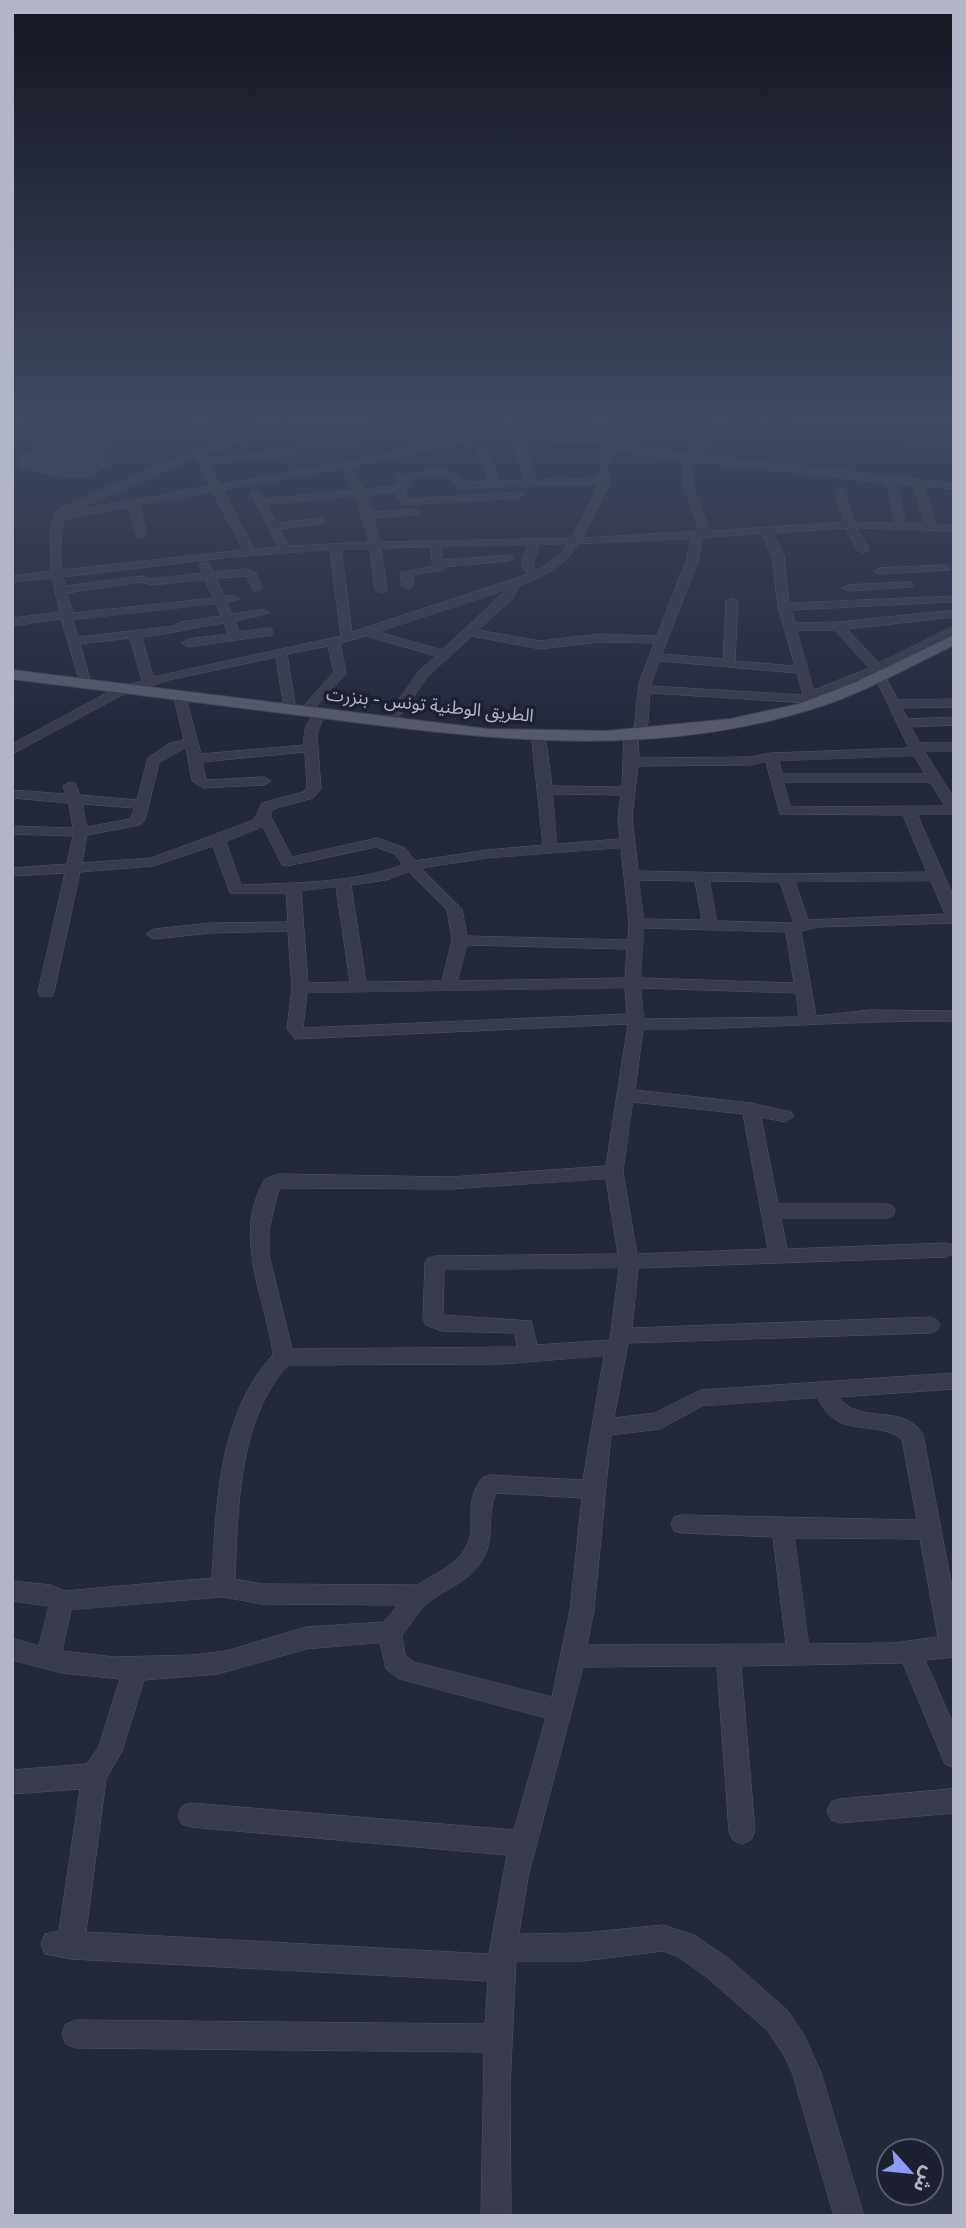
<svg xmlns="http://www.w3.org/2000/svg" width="966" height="2228" font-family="'Golos Text','Noto Sans Arabic',sans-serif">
<rect width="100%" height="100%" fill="#24283b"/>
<polygon fill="#26343c" points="806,421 866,424 954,421 954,447 907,446 898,431 835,436 827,429 804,431 803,425"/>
<path fill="#3a4163" d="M72,427L96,431L106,445L104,460L108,464C86,490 47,474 18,468V460L32,450L35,436L43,431Z"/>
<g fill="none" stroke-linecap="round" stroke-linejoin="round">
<g stroke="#535666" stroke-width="1">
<g id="minor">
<polygon points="12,421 20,421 12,428"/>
<path d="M197,421H207L197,431L247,433L267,421H279L260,433L338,435L458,430L463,433L458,436L338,441L250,439L204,455L206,459L293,449L298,452L293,455L209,464L220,485L345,462L518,425L564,438L599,436L592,421H602L613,439V445L687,454L713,421H723L719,428H794L798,421H808L797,434H716L697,455L954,483V489L924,486L935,524L954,525V531L857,528L869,550L863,553L857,550L846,528L773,533L784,556L789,603L954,596V602H950L791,610L795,623L838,622L954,610V617L847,629L879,663L954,626V635L880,672L885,676L898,700L954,699V707L902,708L908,719L954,717V725L911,727L920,743H954V751H924L954,798V814H917L954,898V923L818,927L801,931L816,1016L870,1010L954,1011V1021C850,1020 747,1030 643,1029L635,1090L751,1103L791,1112L794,1116L785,1122L761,1117L778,1204H886L893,1206L895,1211L893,1216L886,1218H781L787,1249L946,1243L953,1245L954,1253L946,1257L638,1268L632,1328L930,1317L937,1320L940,1325L937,1330L930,1333L628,1343L614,1418L655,1413L701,1390L954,1373V1389L839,1397C857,1426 906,1402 923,1435L954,1598V1657L925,1660L954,1726V1768L945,1764L903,1663L741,1666L755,1831L751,1840L742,1844L733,1840L729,1831L717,1666L583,1667L528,1877L519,1934L582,1933L663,1925L694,1935L728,1958L788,2011L805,2037L821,2073L864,2216H834L793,2075L785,2057L768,2031L708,1978L677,1956L663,1951L582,1961H516L510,2086L511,2216H481L484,2052L76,2048L66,2044L62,2034L66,2024L76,2020L485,2024L488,1981L71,1959L45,1954L41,1944L45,1934L59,1931L80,1789L12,1794V1770L87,1764L99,1746L120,1679L62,1673L12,1660V1638L39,1646L49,1606L12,1601V1581L51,1585L64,1591L212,1578C216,1503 219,1413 273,1355C266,1296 231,1237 265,1179L279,1174L450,1177L606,1166L628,1024L295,1039L287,1029L292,988L288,931L211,933L154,939L146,934L154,929L211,923L288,922L286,893H230L213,846L153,866L80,872L54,992L52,996H40L38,992L65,873L12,876V868L67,864L73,836L12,834V826L73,828L69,803L12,798V790L66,794L63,786L70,782L75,783L80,795L137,800L148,758L170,743L184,740L175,702L176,699L187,702L201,754L304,745C303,734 306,718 317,714L322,715L323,718L317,734L321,789L313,798L273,809L270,815L292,857L377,838L405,848L415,861L487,850L543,845L532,742L539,738L546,742L552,786L622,787L624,733L634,730L639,683L654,643L599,642L540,649L472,636L428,676L394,724L389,725L383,721L420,670L436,656L366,636L340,643L346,673L310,714L305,715L299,711L334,672L328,646L287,654L296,709L295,712H285L284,709L276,657L169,680L120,696L12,754V744L112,690L142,681L130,638L80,644L91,683L81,686L61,619L12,626V618L60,612L52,578L12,582V576L51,571L50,530L56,511L165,462L234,438L186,436V432ZM518,431L564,444L602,442L604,447L598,478L535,480L525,448L520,445L515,448L525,480L498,481L488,450L483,447L478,450L488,481L464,482L446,468L396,476L399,486L363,489L351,467ZM613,450L683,460V484L699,531L583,538L608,487V467ZM196,458L210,486L73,511ZM692,461L887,483L895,523L854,522L845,491L840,488L835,491L844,522L709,531L693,484ZM342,469L353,490L264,499L260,491H252L251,493L278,547L254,549L223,490ZM444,474L461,488L598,484V487L571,538L380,542L374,518L415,515L420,512L415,509L372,512L366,495L395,492L402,504L406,505L519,498L524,495L519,492L409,499L404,491L410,488L406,480ZM897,484L914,485L924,524L906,523ZM213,492L243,550L62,570L60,550L64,519L129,507L136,535L141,538L146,535L140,505ZM356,496L369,542L289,546L280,529L321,524L326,521L321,518L277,523L267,505ZM762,534L772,556L778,607L795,666L735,661L738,601L732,598L726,601L723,659L662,654L699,558L702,538ZM691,539L687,558L657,636L599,634L540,641L478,630L513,598L519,586C543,576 564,567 578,544ZM567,544L561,554L540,569L537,570L533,564L539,545ZM528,545L521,564L528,574L352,632L341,549H370L375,590L381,593L387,590L381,548L430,547L433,566L400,573L402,586L408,589L414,586L412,575L443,570L444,567L508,561L514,558L508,555L443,560L441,547ZM330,550L341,636L153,677L142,637C171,634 195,627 224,623L228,634L188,639L182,643L188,647L272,635V629L268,628L239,632L235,621L270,613L264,609L232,614L227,603L239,599L233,596H224L216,578L246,576L253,590L257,591L263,588L255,572L244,569L214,572L209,563L205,562L199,565L203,573L151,579L141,576L65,586L63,577L231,557ZM205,580L213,598L73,613L67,593L141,582L151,585ZM506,590L442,650L378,632ZM216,604L221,616L180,622L174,626L78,637L73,620ZM797,630H835L869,668L814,690ZM660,661L797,673L803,695L651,686ZM874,675L909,748L771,753L750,757L639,758L638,736L647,733L650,693L823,704L829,700L822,696ZM186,748L192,781L203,788L264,785L271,781L264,777L206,780L202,762L305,752L307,788L303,792L262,803L254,820L151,858L82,863L87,835L140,825L145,820L159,763ZM914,756L925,774H782L779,761ZM766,762L780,814L903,815L927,872L786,874L638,871L632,817L638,766L750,765ZM784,782H930L945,806L791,807ZM553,794L621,795L618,817L620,839L557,844ZM83,804L135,808L130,819L87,827ZM263,827L282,865L287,866L376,847L395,854L403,865C353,883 294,883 241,885L226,842ZM621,848L629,923L628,940L467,936L462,909L421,868L487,858ZM409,872L447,910L452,940L442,981L366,982L351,885L386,880ZM639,880L695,881L702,920L644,919ZM710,881L780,882L794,923L717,921ZM931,881L945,914L808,920L795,882ZM336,887L350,982L308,983L301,891ZM644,928L786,932L794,983L641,978ZM467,945L627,949L625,978L458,981ZM625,988L627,1014L303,1028L307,993ZM641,988L796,993L799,1017L644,1019ZM633,1102L743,1114L768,1249L637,1254L623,1172ZM606,1179L618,1254L435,1256L428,1258L425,1263L423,1320L426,1325L442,1331L515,1333L517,1347L292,1349L269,1255V1229L279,1188L450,1189ZM619,1268L610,1340L537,1345L531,1321L443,1315L444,1270ZM604,1356L583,1480L490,1475L482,1478C462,1505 478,1525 466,1547C457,1565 433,1575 417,1585L262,1584L235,1579C238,1508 238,1420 288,1365L502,1364ZM818,1398C837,1441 873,1418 902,1439L917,1520L682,1515L674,1517L671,1524L674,1531L682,1533L773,1537L786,1644L587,1645L594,1610L611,1435L660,1429L702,1406ZM496,1493L582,1498L570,1610L552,1697L414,1662L405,1655L402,1635C411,1624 419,1609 430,1601C449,1587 472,1580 484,1557C495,1536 486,1513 496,1493ZM795,1538L920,1539L938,1637L893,1643L809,1644ZM223,1597L262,1604L398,1605L384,1622L306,1627L226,1651L193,1655L114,1657L62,1651L71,1610ZM380,1643L386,1669L400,1679L546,1718L514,1830L191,1803L182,1806L178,1815L182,1824L191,1827L507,1855L489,1954L86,1932L106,1779L122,1751L144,1680L218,1674L306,1649Z"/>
<polygon points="292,421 341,421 376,426 371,429 297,424"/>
<path d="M849,421H888C879,426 858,426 849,421Z"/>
<polygon points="946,565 950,566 950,570 880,574 874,571 880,568"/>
<polygon points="908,582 912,583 912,587 848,591 842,588 848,585"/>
<polygon points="954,1789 954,1813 840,1823 831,1820 827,1811 831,1802 840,1799"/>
</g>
</g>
<g stroke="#414454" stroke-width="2">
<path id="major" d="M954,635V645C907,668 860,695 809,710C646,760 487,739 322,718C219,705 115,692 12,679V670L488,729L606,731L730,719L799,704L856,682Z"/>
</g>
<use href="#minor" fill="#383b4b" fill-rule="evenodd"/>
<use href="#major" fill="#565a6b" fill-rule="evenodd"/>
</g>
<linearGradient id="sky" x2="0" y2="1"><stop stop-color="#141620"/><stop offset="0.57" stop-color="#3f4860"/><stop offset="1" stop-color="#3f4860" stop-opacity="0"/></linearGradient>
<rect width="966" height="733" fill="url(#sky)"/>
<g text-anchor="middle" stroke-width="7" stroke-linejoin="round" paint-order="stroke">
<g font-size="18" fill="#b3b6c7" stroke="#1d2030">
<text transform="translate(430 705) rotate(6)" y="6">الطريق الوطنية تونس - بنزرت</text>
</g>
</g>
<rect width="966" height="2228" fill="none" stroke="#b3b6c7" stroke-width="28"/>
<g transform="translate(910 2172) rotate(117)"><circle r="33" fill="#1d2030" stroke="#595c6c" stroke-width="2"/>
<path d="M0-5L12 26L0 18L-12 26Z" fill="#8c9bf3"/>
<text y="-10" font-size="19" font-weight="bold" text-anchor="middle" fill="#b3b6c7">ش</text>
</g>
</svg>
